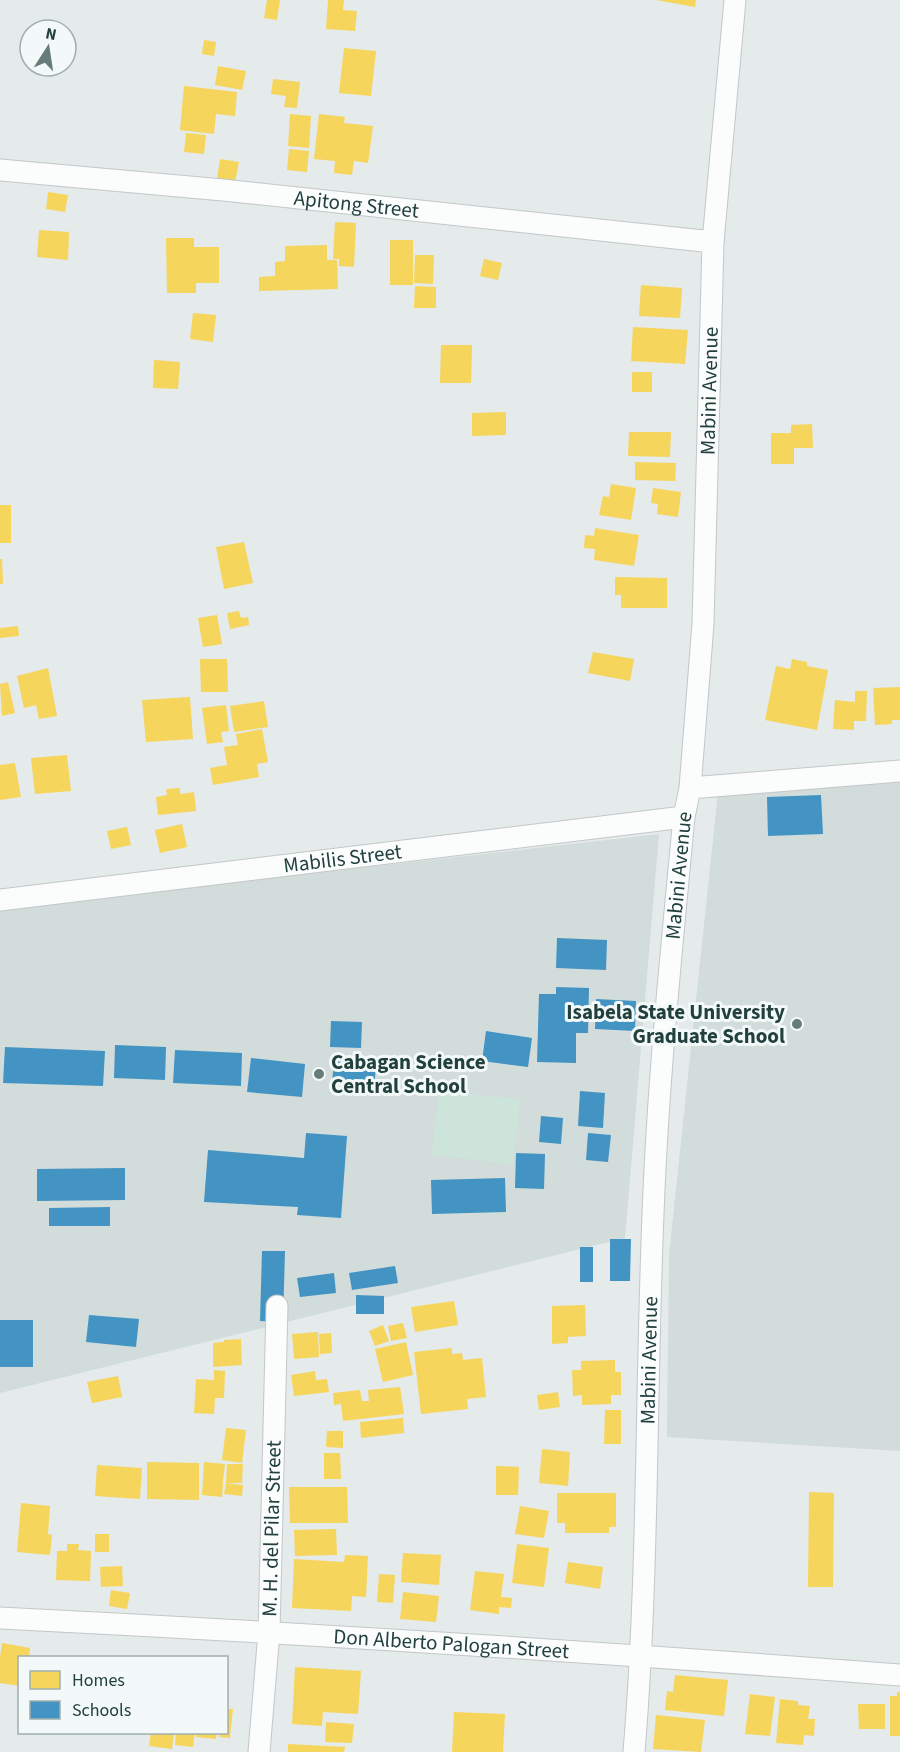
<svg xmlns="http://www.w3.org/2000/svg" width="900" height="1752" font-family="'Source Sans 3',sans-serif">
<rect width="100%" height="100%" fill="#e5eaea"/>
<g fill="#d2dcda">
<polygon points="900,782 900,1451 667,1437 669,1255 718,793"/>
<polygon points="659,834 625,1238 0,1393 0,909"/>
</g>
<polygon fill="#cde4da" points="439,1091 520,1099 513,1164 432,1155"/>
<g fill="#f6d55c">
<polygon points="267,0 280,0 277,20 264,18"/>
<polygon points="328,0 344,0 343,10 357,11 355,31 326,29"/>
<polygon points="656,0 696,0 695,7"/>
<polygon points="204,40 216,42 214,56 202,54"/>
<polygon points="344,48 376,51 371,96 339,93"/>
<polygon points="218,66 246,71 242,90 215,85"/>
<polygon points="273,79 300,82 297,108 284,107 286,96 271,94"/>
<polygon points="184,86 237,92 235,116 216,114 214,134 180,130"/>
<polygon points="290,114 311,116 309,148 288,146"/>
<polygon points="319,114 345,117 344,123 373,126 368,163 354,161 352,175 334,173 335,161 314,159"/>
<polygon points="186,133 206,135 204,154 184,152"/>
<polygon points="289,149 309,151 307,172 287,170"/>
<polygon points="220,159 239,162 235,182 217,179"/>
<polygon points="48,192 68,195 65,212 46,209"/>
<polygon points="335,222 356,223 354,267 339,266 339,259 333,259"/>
<polygon points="39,230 69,232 68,260 37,257"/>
<polygon points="166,238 194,238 194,247 219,247 219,283 196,283 196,293 167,293"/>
<rect x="390" y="240" width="23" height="45"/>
<polygon points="327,245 327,260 337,260 338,289 259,291 259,277 275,276 275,262 285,261 285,246"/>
<polygon points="415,255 434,255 433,284 414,283"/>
<polygon points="484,259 502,263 498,280 480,276"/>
<polygon points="641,285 682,288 680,318 639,316"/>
<polygon points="415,286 436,287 436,308 414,308"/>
<polygon points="193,313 216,315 213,342 190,339"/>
<polygon points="633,327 688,330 685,364 631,361"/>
<polygon points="441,345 472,345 471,383 440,383"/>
<polygon points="154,360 180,362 178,389 153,388"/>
<rect x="632" y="372" width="20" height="20"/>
<polygon points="506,412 506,435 472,436 472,413"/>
<polygon points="812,424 813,448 794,448 794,464 771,464 771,433 791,433 791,425"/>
<polygon points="629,432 671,432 670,457 628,456"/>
<polygon points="635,462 676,463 675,481 635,480"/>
<polygon points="611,484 636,488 631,520 599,515 603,496 609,497"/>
<polygon points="653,488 681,492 678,517 657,514 658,504 651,503"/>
<rect x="0" y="505" width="11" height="38"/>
<polygon points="595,528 639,535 634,566 594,560 595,549 584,548 585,535 594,536"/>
<polygon points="244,542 253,583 224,589 216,547"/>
<polygon points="0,559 2,559 3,584 0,584"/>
<polygon points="615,577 667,578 667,608 621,608 621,595 615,595"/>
<polygon points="239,611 241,618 248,617 249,625 230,629 227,613"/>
<polygon points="217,615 222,644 203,647 198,618"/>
<polygon points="18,626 19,636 0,638 0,628"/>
<polygon points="593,652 634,659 630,681 588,673"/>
<polygon points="200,659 227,659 228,692 201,692"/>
<polygon points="792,659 807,662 807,666 828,670 817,730 765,720 776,666 790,669"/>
<polygon points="48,668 57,716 39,719 36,705 24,708 17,676"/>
<polygon points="8,682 15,713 2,716 0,684"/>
<polygon points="900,687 900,720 892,720 892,724 875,725 873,688"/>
<polygon points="855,691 867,691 866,721 854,721 854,730 833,729 835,700 855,702"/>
<polygon points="190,697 193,739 146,742 142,700"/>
<polygon points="264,701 268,727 234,732 230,706"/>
<polygon points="226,705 229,731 221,732 223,742 207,744 202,708"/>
<polygon points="262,729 268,762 257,764 259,777 213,785 210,768 227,765 224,747 238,745 236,734"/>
<polygon points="67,755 71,791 35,794 31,758"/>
<polygon points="15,763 21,797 0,800 0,765"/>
<polygon points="180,788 180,794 194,792 196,811 158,815 156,797 167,795 166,789"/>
<polygon points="182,824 187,847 160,853 155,830"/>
<polygon points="127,827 131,845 111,849 107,831"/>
<polygon points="454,1301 458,1325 415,1332 411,1307"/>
<polygon points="585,1305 586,1336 568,1337 568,1343 552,1344 552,1306"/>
<polygon points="403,1323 407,1338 391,1341 388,1326"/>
<polygon points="383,1325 389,1341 375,1346 369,1331"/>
<polygon points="318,1332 319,1357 294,1359 292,1334"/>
<polygon points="331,1333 332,1353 320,1354 319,1334"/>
<polygon points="241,1339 242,1365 213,1367 213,1343 224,1342 224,1340"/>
<polygon points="406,1342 413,1375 383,1382 375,1349"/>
<polygon points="452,1348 452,1354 462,1353 463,1360 482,1358 486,1397 467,1399 468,1409 421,1414 414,1352"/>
<polygon points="615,1360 615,1372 621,1372 621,1395 611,1395 611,1404 582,1405 582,1395 573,1396 572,1370 581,1370 581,1361"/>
<polygon points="214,1370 225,1371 224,1398 215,1398 214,1414 194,1413 196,1379 214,1380"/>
<polygon points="315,1371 316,1380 327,1379 329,1392 294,1396 291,1375"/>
<polygon points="118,1376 122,1397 92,1403 87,1382"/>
<polygon points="400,1387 404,1414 343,1421 341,1404 334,1405 333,1393 360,1390 362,1401 369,1401 368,1390"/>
<polygon points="558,1392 560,1407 539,1410 537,1395"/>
<polygon points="605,1410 621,1410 621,1444 604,1444"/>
<polygon points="403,1418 404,1433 361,1438 360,1422"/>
<polygon points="226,1428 246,1430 242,1463 222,1460"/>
<polygon points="327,1431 343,1431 343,1448 326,1447"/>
<polygon points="542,1449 570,1452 568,1486 539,1483"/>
<polygon points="324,1453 340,1453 341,1479 324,1479"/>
<polygon points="147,1462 199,1463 199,1500 147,1499"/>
<polygon points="204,1462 225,1464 223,1482 222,1483 223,1483 222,1497 202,1495"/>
<polygon points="227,1464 243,1464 242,1483 226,1483"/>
<polygon points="97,1465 142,1468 140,1499 95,1496"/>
<polygon points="496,1466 519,1467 518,1495 496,1495"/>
<polygon points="226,1483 243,1485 242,1496 224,1494"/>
<polygon points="289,1487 347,1487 348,1523 290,1523"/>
<polygon points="809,1492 834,1493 833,1587 808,1587"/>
<polygon points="557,1493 616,1493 616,1527 609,1527 609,1533 565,1533 565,1523 557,1523"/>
<polygon points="21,1503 50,1506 48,1534 52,1535 50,1555 17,1552"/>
<polygon points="520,1506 549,1511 544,1538 515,1534"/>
<polygon points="336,1529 337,1555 295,1556 294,1530"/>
<rect x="95" y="1534" width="14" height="18"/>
<polygon points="67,1544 79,1544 78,1550 91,1551 90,1581 56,1580 57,1551 67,1551"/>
<polygon points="517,1544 549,1548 544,1587 512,1583"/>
<polygon points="403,1553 441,1555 439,1585 401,1582"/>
<polygon points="345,1555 368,1556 366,1597 352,1596 351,1611 292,1608 294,1559 344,1562"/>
<polygon points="568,1562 603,1567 600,1589 565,1583"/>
<polygon points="122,1566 123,1586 101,1587 100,1567"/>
<polygon points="475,1571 504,1574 501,1597 512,1598 511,1608 499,1607 499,1614 470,1610"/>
<polygon points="379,1574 395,1575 393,1603 377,1602"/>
<polygon points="111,1590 130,1593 127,1609 109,1606"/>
<polygon points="403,1592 439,1596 436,1622 400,1619"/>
<polygon points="2,1643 30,1648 29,1658 20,1658 20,1686 0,1683 0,1657"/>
<polygon points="295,1667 361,1671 358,1714 323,1712 322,1726 292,1724"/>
<polygon points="675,1675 728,1680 724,1716 665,1710 667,1691 673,1692"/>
<polygon points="897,1692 900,1692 900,1736 890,1736 890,1696 897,1696"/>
<polygon points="750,1694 775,1697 770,1736 745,1734"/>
<polygon points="780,1699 798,1701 798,1705 810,1706 808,1719 815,1719 814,1736 804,1735 803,1745 776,1743"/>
<polygon points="858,1704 885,1704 885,1729 859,1729"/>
<polygon points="226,1709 233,1709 230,1738 219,1737 220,1732 226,1732"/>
<polygon points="454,1712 505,1714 503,1752 452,1752"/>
<polygon points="656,1715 705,1720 701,1752 653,1749"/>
<polygon points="326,1722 354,1724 352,1743 325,1742"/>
<polygon points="151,1732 174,1732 172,1749 149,1746"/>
<polygon points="176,1732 195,1732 193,1747 175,1745"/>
<polygon points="196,1732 217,1732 216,1739 196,1737"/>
<polygon points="288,1744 345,1747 344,1752 288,1752"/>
</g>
<g fill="#4393c3">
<polygon points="821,795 823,834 768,836 767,797"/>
<polygon points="557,938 607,940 606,970 556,968"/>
<polygon points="556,987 589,988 588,1033 576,1033 576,1063 537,1062 539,994 556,994"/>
<polygon points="596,999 636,1001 635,1031 595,1029"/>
<polygon points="331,1021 362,1022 361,1048 330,1047"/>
<polygon points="486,1031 532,1038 528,1067 482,1061"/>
<polygon points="115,1045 166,1047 165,1080 114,1078"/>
<polygon points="5,1047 105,1051 103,1086 3,1083"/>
<polygon points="175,1050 242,1053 241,1086 173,1083"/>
<polygon points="335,1056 377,1060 374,1086 332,1081"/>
<polygon points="251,1058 305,1064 302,1097 247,1092"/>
<polygon points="580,1091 605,1093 603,1128 578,1126"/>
<polygon points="541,1116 563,1118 561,1144 539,1142"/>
<polygon points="306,1133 347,1136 341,1218 297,1215 298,1207 204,1202 208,1150 304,1158"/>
<polygon points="588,1133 611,1135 608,1162 586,1160"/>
<polygon points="516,1153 545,1154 544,1189 515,1188"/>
<polygon points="125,1168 125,1200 37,1201 37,1169"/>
<polygon points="505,1178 506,1212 432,1214 431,1180"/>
<polygon points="110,1207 110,1226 49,1226 49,1208"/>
<polygon points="610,1239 631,1239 630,1281 610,1281"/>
<rect x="580" y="1247" width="13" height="35"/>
<polygon points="262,1251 285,1251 283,1322 260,1321"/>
<polygon points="395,1266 398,1283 352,1290 349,1273"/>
<polygon points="334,1273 336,1293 300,1297 297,1278"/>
<polygon points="356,1295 384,1296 384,1314 356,1314"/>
<polygon points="89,1315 139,1319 136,1347 86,1342"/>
<rect x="0" y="1320" width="33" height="47"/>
</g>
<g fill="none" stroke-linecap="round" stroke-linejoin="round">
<g stroke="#c2c7c7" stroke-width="23">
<g id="minor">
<path id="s1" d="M0,170L223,190L713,242"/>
<polyline points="690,788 900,771"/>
<path id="s2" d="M0,900L684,817"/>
<path id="s3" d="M0,1618C300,1633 600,1652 900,1675"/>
<path id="s4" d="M259,1752L269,1632L277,1306"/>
<path id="s5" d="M634,1752C650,1558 645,1363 655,1169C661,1051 673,934 684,817L690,788L703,624L713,242L735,0"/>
</g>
</g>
<use href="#minor" stroke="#fbfcfc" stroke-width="21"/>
</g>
<g fill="#667c7a" stroke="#f3f9f8" stroke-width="2">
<circle cx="797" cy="1024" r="6"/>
<circle cx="319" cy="1074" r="6"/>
</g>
<g text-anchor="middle" stroke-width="6" stroke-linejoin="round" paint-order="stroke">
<g font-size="21" fill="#21403e" stroke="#f3f9f8">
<text dy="7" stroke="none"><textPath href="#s1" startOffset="358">Apitong Street</textPath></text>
<text dy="7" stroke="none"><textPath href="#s5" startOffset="1364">Mabini Avenue</textPath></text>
<text dy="7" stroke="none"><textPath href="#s2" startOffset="345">Mabilis Street</textPath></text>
<text dy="7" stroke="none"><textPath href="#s5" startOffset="878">Mabini Avenue</textPath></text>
<text dy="7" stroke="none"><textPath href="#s5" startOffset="392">Mabini Avenue</textPath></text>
<text dy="7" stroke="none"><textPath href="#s4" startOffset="224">M. H. del Pilar Street</textPath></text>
<text dy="7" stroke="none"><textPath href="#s3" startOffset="452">Don Alberto Palogan Street</textPath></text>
</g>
<g font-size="21" font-weight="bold" fill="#21403e" stroke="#f3f9f8" text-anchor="end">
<text x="785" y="1019">Isabela State University<tspan x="785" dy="24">Graduate School</tspan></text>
<text x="331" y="1069" text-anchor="start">Cabagan Science<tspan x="331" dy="24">Central School</tspan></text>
</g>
</g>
<rect x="18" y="1656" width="210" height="78" fill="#f3f9f8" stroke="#9fafae" stroke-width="1.5"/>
<rect x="30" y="1671" width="30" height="18" fill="#f6d55c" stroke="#9fafae" stroke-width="1.5"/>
<text x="72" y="1686" font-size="18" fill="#21403e">Homes</text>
<rect x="30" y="1701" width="30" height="18" fill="#4393c3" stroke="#9fafae" stroke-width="1.5"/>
<text x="72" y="1716" font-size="18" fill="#21403e">Schools</text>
<g transform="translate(48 48) rotate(12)"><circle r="28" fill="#f3f9f8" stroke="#9fafae" stroke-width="1.5"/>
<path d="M0-4.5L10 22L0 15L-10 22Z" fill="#667c7a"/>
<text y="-9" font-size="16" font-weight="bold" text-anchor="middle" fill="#21403e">N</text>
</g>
</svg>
